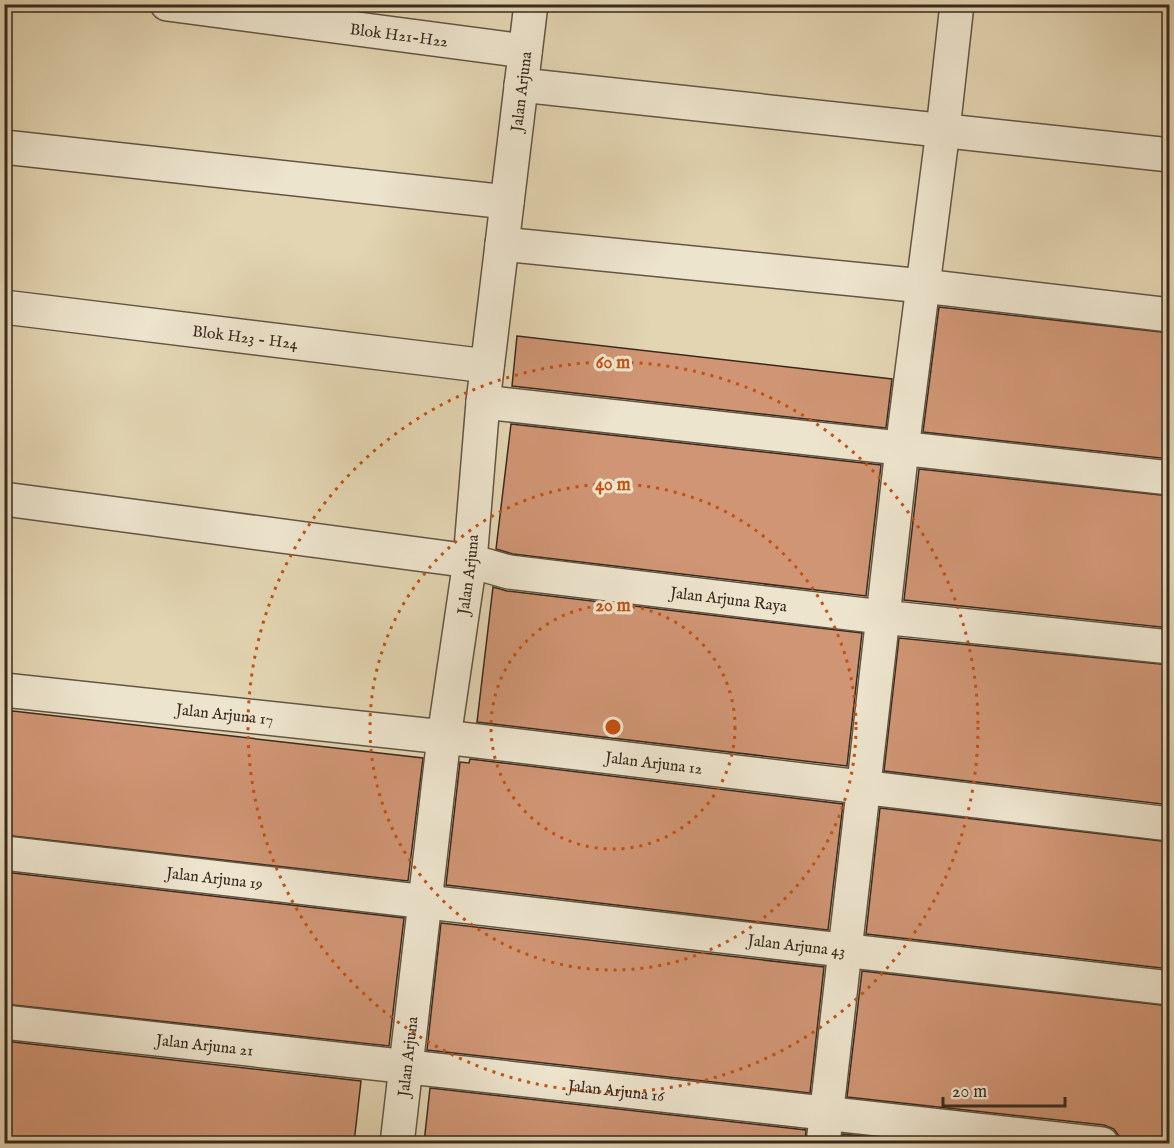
<svg xmlns="http://www.w3.org/2000/svg" width="1174" height="1148" font-family="'IM FELL English',serif">
<rect width="100%" height="100%" fill="#e3d5b2"/>
<filter id="stains"><feTurbulence type="fractalNoise" baseFrequency=".00333" numOctaves="4"/><feColorMatrix values="0 0 0 0 .2 0 0 0 0 .09 0 0 0 0 .02 0 0 0 .5 -.17"/></filter>
<radialGradient id="worn" r=".72"><stop offset=".6" stop-color="#630" stop-opacity="0"/><stop offset="1" stop-color="#630" stop-opacity=".3"/></radialGradient>
<g fill="#cf9574" stroke="#392a1f" stroke-width="1.5">
<polygon points="939,307 1170,333 1170,459 923,432"/>
<polygon points="517,336 892,379 886,428 512,386"/>
<polygon points="511,424 881,465 866,596 513,554 496,549"/>
<polygon points="919,469 1170,496 1170,628 904,600"/>
<polygon points="493,587 507,591 862,633 847,766 477,722"/>
<polygon points="899,638 1170,665 1170,805 884,771"/>
<polygon points="4,710 423,758 408,881 4,835"/>
<polygon points="470,759 843,804 828,930 446,885 460,762 469,763"/>
<polygon points="880,808 1170,842 1170,969 866,934"/>
<polygon points="4,872 404,918 389,1046 4,1004"/>
<polygon points="441,923 824,967 810,1093 427,1050"/>
<polygon points="862,971 1170,1006 1170,1140 1160,1138 1160,1143 1120,1143 1119,1136 1114,1129 1104,1125 847,1097"/>
<polygon points="4,1041 361,1081 354,1143 4,1143"/>
<polygon points="430,1088 806,1130 805,1143 424,1143"/>
<polygon points="843,1134 928,1143 842,1143"/>
</g>
<g fill="none" stroke-linecap="round" stroke-linejoin="round">
<g stroke="#645544" stroke-width="36">
<g id="minor">
<path id="s1" d="M167,4L525,51"/>
<polyline points="521,85 1170,155"/>
<polyline points="4,147 507,202"/>
<polyline points="502,244 923,286 1170,315"/>
<path id="s2" d="M4,307L487,366"/>
<polyline points="483,402 1170,478"/>
<path id="s3" d="M4,499L470,561L509,572L882,617L1170,647"/>
<path id="s4" d="M4,690L444,737L1170,824"/>
<path id="s5" d="M4,853L1170,988"/>
<path id="s6" d="M4,1022L1102,1144"/>
<path id="s7" d="M397,1144L444,737L470,561L483,402L531,4"/>
<polyline points="823,1144 902,449 943,130 957,4"/>
</g>
</g>
<use href="#minor" stroke="#ede4cd" stroke-width="33"/>
</g>
<g fill="none" stroke="#c55010" stroke-width="3" stroke-dasharray="3 6">
<circle cx="613" cy="727" r="122"/>
<circle cx="613" cy="727" r="243"/>
<circle cx="613" cy="727" r="365"/>
</g>
<g text-anchor="middle" stroke-width="6" stroke-linejoin="round" paint-order="stroke">
<g font-size="16" fill="#392a1f" stroke="#ede4cd">
<text dy="6" stroke="none"><textPath href="#s1" startOffset="234">Blok H21-H22</textPath></text>
<text dy="6" stroke="none"><textPath href="#s7" startOffset="1060">Jalan Arjuna</textPath></text>
<text dy="6" stroke="none"><textPath href="#s2" startOffset="243">Blok H23 - H24</textPath></text>
<text dy="6" stroke="none"><textPath href="#s7" startOffset="574">Jalan Arjuna</textPath></text>
<text dy="6" stroke="none"><textPath href="#s3" startOffset="732">Jalan Arjuna Raya</textPath></text>
<text dy="6" stroke="none"><textPath href="#s4" startOffset="222">Jalan Arjuna 17</textPath></text>
<text dy="6" stroke="none"><textPath href="#s4" startOffset="654">Jalan Arjuna 12</textPath></text>
<text dy="6" stroke="none"><textPath href="#s5" startOffset="212">Jalan Arjuna 19</textPath></text>
<text dy="6" stroke="none"><textPath href="#s5" startOffset="798">Jalan Arjuna 43</textPath></text>
<text dy="6" stroke="none"><textPath href="#s6" startOffset="202">Jalan Arjuna 21</textPath></text>
<text dy="6" stroke="none"><textPath href="#s7" startOffset="88">Jalan Arjuna</textPath></text>
<text dy="6" stroke="none"><textPath href="#s6" startOffset="616">Jalan Arjuna 16</textPath></text>
</g>
</g>
<circle cx="613" cy="727" r="9" fill="#c55010" stroke="#ede4cd" stroke-width="3"/>
<g font-size="18" text-anchor="middle" font-weight="bold" fill="#c55010" stroke="#ede4cd" stroke-width="6" stroke-linejoin="round" paint-order="stroke">
<text x="613" y="368">60 m</text>
<text x="613" y="490">40 m</text>
<text x="613" y="611">20 m</text>
</g>
<rect width="1174" height="1148" fill="none" stroke="#e3d5b2" stroke-width="24"/>
<rect x="6" y="6" width="1162" height="1136" fill="none" stroke="#392a1f" stroke-width="3"/>
<rect x="12" y="12" width="1150" height="1124" fill="none" stroke="#392a1f" stroke-width="1.5"/>
<path d="M943 1097v9h122v-9" fill="none" stroke="#392a1f" stroke-width="3"/>
<text x="952" y="1097" font-size="18" fill="#392a1f" stroke="#ede4cd" stroke-width="4.5" paint-order="stroke">20 m</text>
<rect width="100%" height="100%" filter="url(#stains)"/>
<rect width="100%" height="100%" fill="url(#worn)"/>
</svg>
